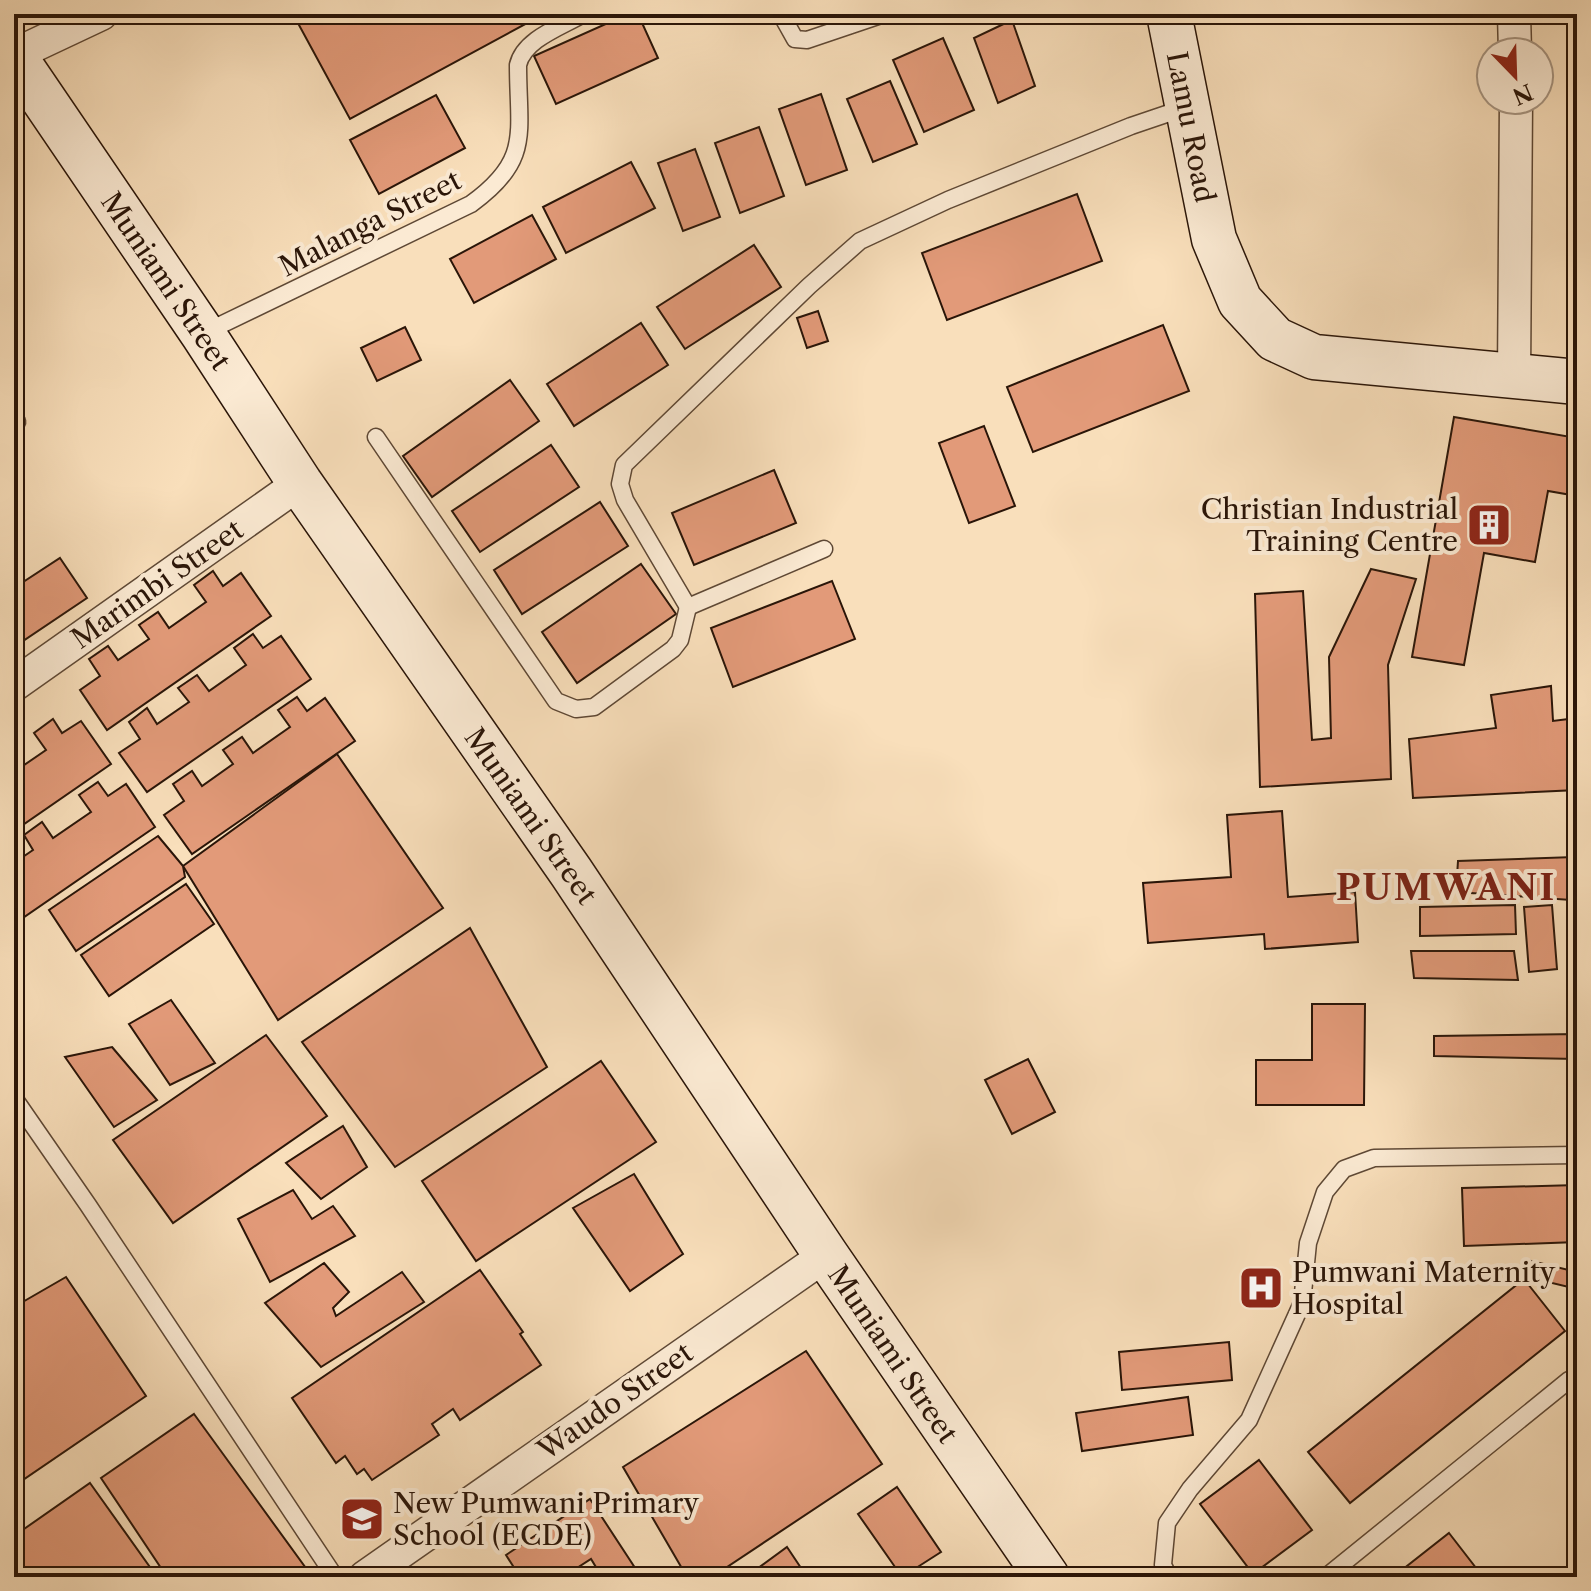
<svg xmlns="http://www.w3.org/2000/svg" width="1591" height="1591" font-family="'Libre Caslon Text',serif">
<rect width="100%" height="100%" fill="#f9dfbb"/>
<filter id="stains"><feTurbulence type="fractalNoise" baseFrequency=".0025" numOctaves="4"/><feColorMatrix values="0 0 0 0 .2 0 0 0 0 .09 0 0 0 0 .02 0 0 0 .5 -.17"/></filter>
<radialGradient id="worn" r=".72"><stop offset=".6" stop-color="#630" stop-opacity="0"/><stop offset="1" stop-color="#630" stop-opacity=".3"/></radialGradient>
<g fill="#e29a79" stroke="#2a1508" stroke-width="2">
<polygon points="293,14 528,14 531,21 350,119"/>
<polygon points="628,14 638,14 658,58 556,104 534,56"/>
<polygon points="1012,20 1035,86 998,103 974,38"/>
<polygon points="943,38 974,110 924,132 893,60"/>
<polygon points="890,81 917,144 873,162 847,99"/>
<polygon points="821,94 847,170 806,185 779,109"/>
<polygon points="436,95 465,148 379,194 350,140"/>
<polygon points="759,127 784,196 740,213 715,143"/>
<polygon points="695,149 720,217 683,231 658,163"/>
<polygon points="631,162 655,208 566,253 543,207"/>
<polygon points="1077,194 1102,261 947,320 922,253"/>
<polygon points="532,215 556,259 474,303 450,259"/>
<polygon points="754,245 781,287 685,349 657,307"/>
<polygon points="818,311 828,341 807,348 797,318"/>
<polygon points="641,323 668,365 574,426 547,384"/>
<polygon points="1163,325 1189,391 1033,452 1007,387"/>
<polygon points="405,327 421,360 377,381 361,348"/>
<polygon points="510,380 539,421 432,497 403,456"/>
<polygon points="1454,417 1577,438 1577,496 1548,491 1535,562 1484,553 1464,665 1412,657"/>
<polygon points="984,426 1015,506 969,523 939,443"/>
<polygon points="551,445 579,487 480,552 452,511"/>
<polygon points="774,470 796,523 694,565 672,513"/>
<polygon points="600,502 628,546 522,614 494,570"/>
<polygon points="60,558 87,598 14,647 14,588"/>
<polygon points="641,564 676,614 577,683 542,632"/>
<polygon points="1371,569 1416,579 1388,665 1391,779 1260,787 1255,594 1303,591 1312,740 1331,738 1329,657"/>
<polygon points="213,571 223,586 241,573 271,616 107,730 80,690 100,676 89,659 108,646 118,660 149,639 139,625 158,612 169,628 206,602 194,585"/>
<polygon points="832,581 855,639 733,687 711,628"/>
<polygon points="253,634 263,648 281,636 311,679 147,792 119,753 140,739 129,722 147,708 157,724 189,702 178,688 197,675 209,691 246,665 234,648"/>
<polygon points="1551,686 1553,721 1577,718 1577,790 1413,798 1409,739 1496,728 1491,695"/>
<polygon points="297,697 307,711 325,698 355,741 192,854 164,815 184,801 173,784 192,771 202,786 233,764 223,750 242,737 253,753 290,727 278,710"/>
<polygon points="53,719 62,733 81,721 111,764 14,831 14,772 46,750 34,733"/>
<polygon points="337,754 443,908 278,1020 183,866"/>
<polygon points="98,782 108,796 126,784 155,827 14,924 14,863 33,850 24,835 42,822 53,838 91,812 79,795"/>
<polygon points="1282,811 1288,897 1355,892 1358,942 1265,949 1264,934 1148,943 1143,883 1231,877 1227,815"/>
<polygon points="158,836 183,866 185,877 76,951 49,910"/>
<polygon points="1574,857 1571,900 1456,892 1458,861"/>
<polygon points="186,884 214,924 109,996 81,955"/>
<polygon points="1515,905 1516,934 1420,936 1420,907"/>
<polygon points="1552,905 1557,969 1529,972 1524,907"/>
<polygon points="470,928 547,1067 395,1167 302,1042"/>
<polygon points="1411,951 1514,951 1518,980 1414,978"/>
<polygon points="171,1000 215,1063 170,1085 129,1024"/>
<polygon points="1312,1004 1365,1004 1364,1105 1256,1105 1256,1060 1312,1060"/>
<polygon points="1577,1034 1577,1059 1434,1056 1434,1036"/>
<polygon points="266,1035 327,1116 173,1223 113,1140"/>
<polygon points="112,1047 157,1100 114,1127 65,1057"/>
<polygon points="1028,1059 1055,1112 1012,1134 985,1080"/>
<polygon points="601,1061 656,1142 476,1261 422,1181"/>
<polygon points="343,1126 367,1167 321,1199 286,1163"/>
<polygon points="634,1174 683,1254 630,1291 573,1208"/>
<polygon points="1577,1185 1577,1242 1464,1246 1462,1188"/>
<polygon points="293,1190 312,1219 333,1206 355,1236 270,1282 238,1219"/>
<polygon points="1527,1260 1577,1272 1577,1289 1523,1276"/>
<polygon points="324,1263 349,1292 333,1308 336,1316 402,1272 424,1302 321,1367 265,1303"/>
<polygon points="480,1270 523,1332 520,1334 541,1365 460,1420 453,1409 432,1424 439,1435 372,1480 364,1469 357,1474 345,1456 336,1463 292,1398"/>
<polygon points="66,1277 146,1396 14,1486 14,1307"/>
<polygon points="1524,1279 1565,1331 1350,1503 1308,1452"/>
<polygon points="1229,1342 1232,1380 1122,1390 1119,1352"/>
<polygon points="806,1351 882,1464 712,1577 687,1577 623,1467"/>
<polygon points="1188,1397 1193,1435 1082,1451 1076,1413"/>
<polygon points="194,1414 308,1571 299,1577 167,1577 101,1478"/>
<polygon points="1259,1460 1312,1530 1253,1574 1200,1504"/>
<polygon points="90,1483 157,1577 16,1577 14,1536"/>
<polygon points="897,1487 941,1552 902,1577 858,1514"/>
<polygon points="590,1499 641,1577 602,1577 591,1559 563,1577 520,1577 506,1555"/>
<polygon points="1449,1533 1483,1577 1393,1577"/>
<polygon points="787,1547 807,1577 752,1577 750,1574"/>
</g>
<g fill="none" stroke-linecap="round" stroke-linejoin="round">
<g stroke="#5e4835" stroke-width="19">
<g id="lane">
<polyline points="781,14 795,39 807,40 884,14"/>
<path d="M204,333L471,204C532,160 518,133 518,65C524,39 561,27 583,14"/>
<polyline points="14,420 17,422"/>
<polyline points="376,437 556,701 576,709 594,707 673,649 680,640 688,607"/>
<polyline points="824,549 688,607 625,500 620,484 624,465 809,286 860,241 948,200 1131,126 1187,107"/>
<polyline points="14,1098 88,1205 335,1577"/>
<polyline points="1169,1577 1163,1565 1167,1523 1190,1489 1249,1420 1302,1303 1308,1243 1325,1192 1344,1169 1374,1158 1577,1155"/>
<polyline points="1326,1577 1569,1380"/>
</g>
</g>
<g stroke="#5e4835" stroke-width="35">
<g id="street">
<polyline points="1514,14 1515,52"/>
<polyline points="14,55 101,14"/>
<polyline points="1514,377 1516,100"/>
<polyline points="14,685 300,483"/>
<polyline points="365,1577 826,1255"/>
</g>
</g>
<g stroke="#2a1508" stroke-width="47">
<g id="secondary">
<polyline points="1169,14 1214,239 1240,301 1275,339 1314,357 1577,382"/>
<polyline points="14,56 203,334 300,483 571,872 826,1255 1047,1577"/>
</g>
</g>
<use href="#lane" stroke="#fbead3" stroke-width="16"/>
<use href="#street" stroke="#fbead3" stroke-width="32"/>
<use href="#secondary" stroke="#fbead3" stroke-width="44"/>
</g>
<defs>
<g id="building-square" transform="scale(2.3)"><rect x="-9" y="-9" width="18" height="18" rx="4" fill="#8f2418" stroke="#fbead3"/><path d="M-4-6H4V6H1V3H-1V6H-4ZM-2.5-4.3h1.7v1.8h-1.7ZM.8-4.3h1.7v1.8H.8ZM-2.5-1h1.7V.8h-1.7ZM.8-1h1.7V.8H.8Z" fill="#fff"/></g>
<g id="hospital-square" transform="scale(2.3)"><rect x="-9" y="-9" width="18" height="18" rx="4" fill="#8f2418" stroke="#fbead3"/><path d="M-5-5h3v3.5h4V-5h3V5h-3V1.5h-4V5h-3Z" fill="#fff"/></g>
<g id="school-square" transform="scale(2.3)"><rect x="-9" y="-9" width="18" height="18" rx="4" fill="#8f2418" stroke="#fbead3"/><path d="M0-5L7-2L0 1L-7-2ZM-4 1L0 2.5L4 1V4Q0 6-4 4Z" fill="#fff"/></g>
</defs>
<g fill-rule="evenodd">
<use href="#building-square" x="1489" y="525"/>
<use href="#hospital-square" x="1261" y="1288"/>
<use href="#school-square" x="362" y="1519"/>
</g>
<g text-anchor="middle" stroke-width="8" stroke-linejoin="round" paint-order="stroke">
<g font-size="28" fill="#2a1508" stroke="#fbead3">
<text transform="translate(1191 127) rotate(79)" y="10">Lamu Road</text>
<text transform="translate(370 223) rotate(-27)" y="10">Malanga Street</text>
<text transform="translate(166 281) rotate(56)" y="10">Muniami Street</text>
<text transform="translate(157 584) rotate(-35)" y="10">Marimbi Street</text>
<text transform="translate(531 816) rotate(55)" y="10">Muniami Street</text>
<text transform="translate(893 1354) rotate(56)" y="10">Muniami Street</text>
<text transform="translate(615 1401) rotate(-35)" y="10">Waudo Street</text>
</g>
<g font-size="28" fill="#2a1508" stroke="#fbead3" text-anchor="start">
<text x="1458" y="519" text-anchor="end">Christian Industrial<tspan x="1458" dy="32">Training Centre</tspan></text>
<text x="1292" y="1282">Pumwani Maternity<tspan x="1292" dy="32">Hospital</tspan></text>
<text x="393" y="1513">New Pumwani Primary<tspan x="393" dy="32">School (ECDE)</tspan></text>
</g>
<g font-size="36" font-weight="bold" letter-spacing="2" fill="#7a1f14" stroke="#fbead3">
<text x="1446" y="900">PUMWANI</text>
</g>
</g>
<rect width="1591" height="1591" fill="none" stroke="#f9dfbb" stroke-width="48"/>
<rect x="16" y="16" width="1559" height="1559" fill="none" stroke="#2a1508" stroke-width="4"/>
<rect x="24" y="24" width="1543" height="1543" fill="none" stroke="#2a1508" stroke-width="2"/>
<g transform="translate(1515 76) rotate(157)"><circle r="38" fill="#fbead3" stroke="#a79582" stroke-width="2"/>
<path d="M0-6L14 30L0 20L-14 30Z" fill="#8f2418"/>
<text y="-12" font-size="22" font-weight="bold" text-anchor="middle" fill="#2a1508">N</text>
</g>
<rect width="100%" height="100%" filter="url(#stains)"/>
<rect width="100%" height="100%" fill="url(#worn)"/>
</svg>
